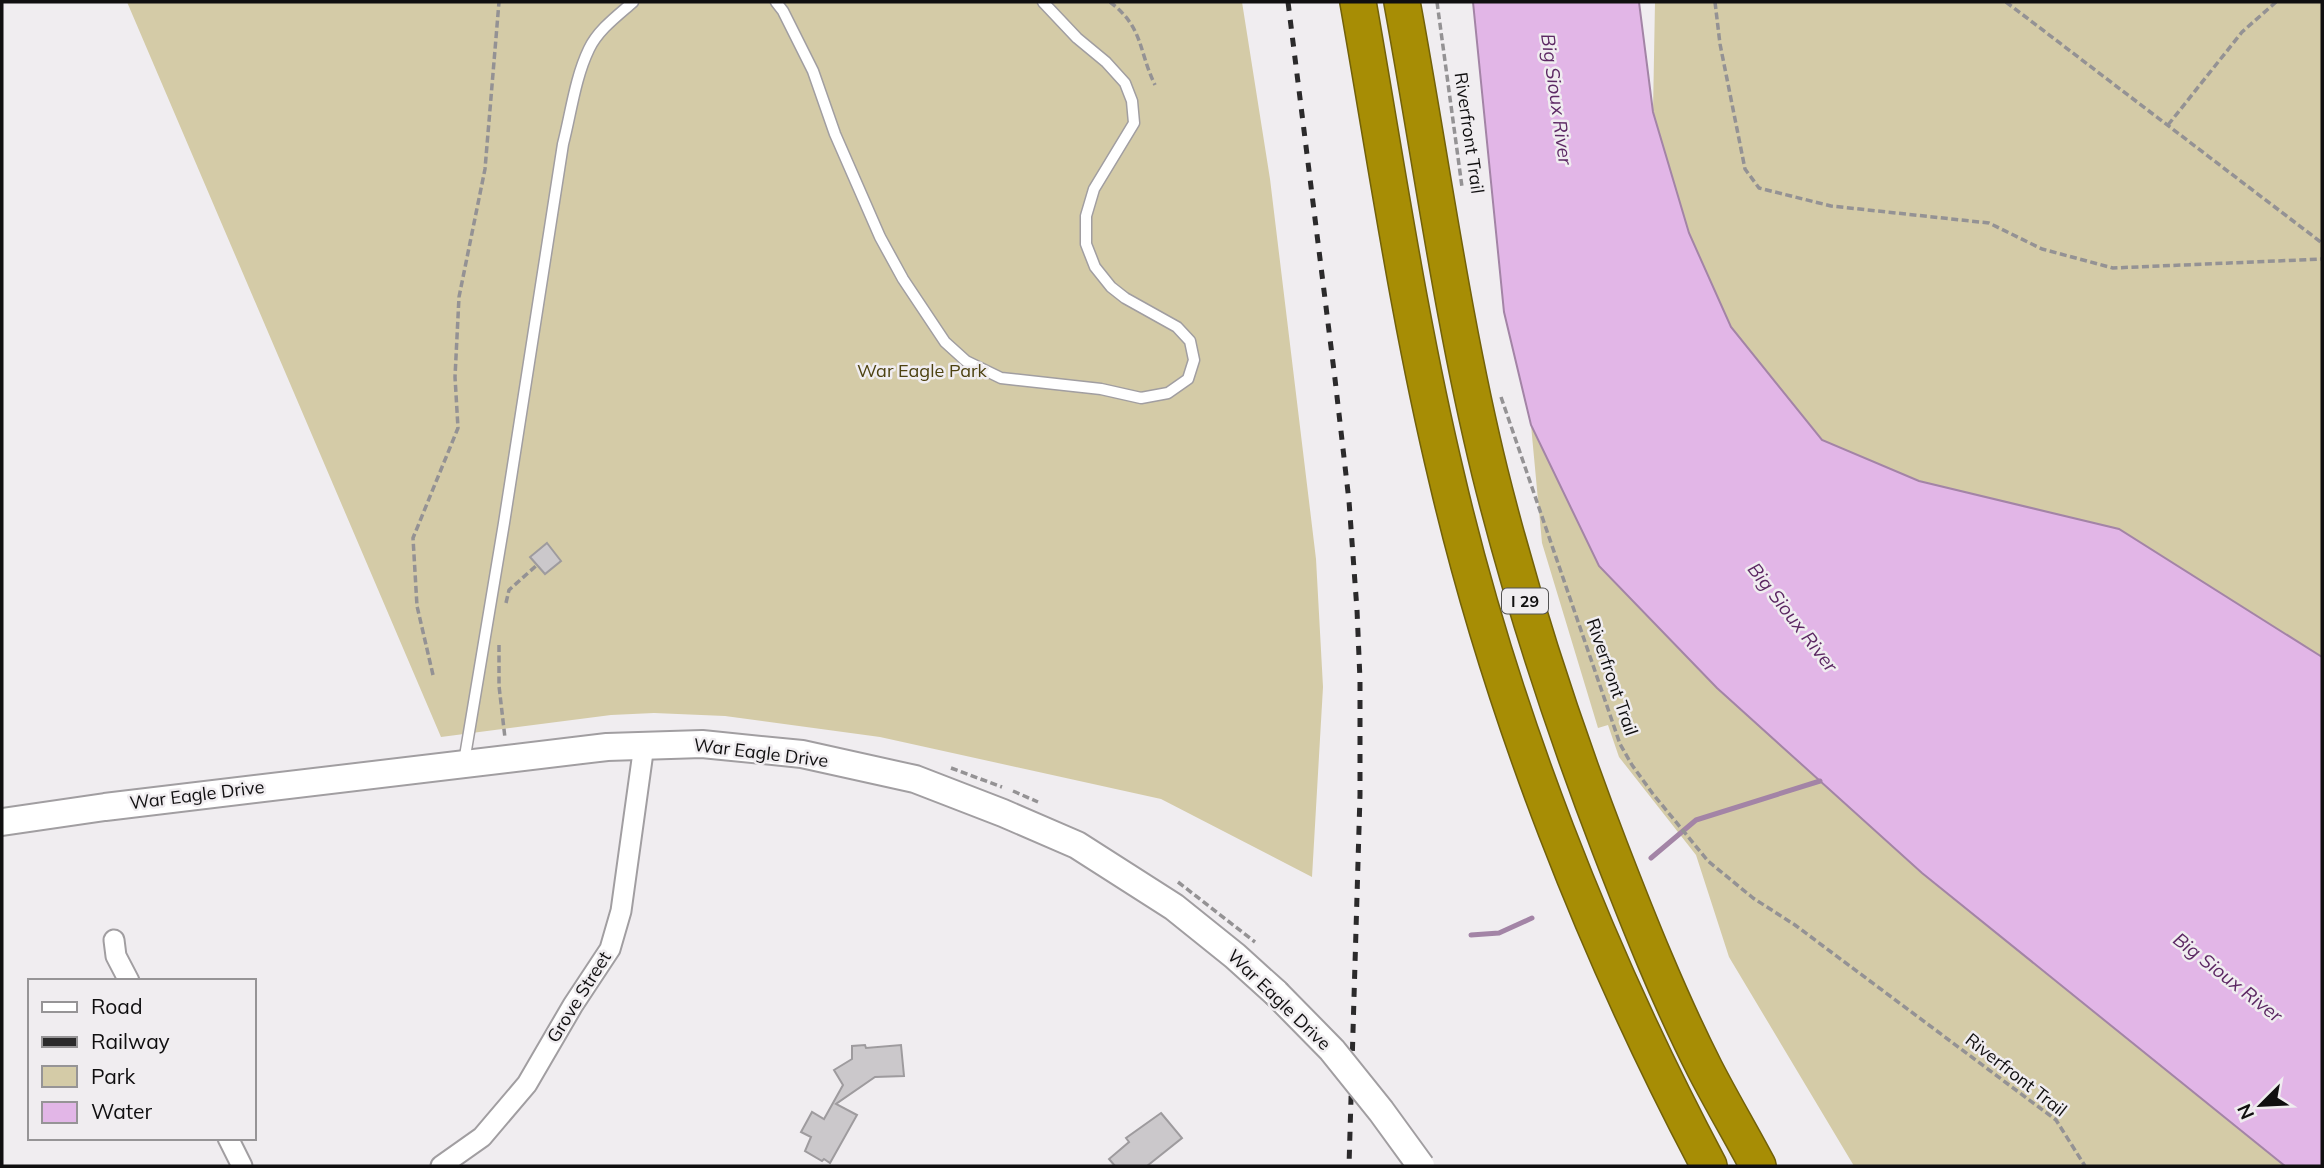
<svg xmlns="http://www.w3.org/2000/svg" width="2324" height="1168" font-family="Mulish,sans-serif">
<rect width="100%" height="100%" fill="#f0edf0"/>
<g fill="#d4cba7">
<polygon points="127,2 1242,2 1270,179 1316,559 1323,687 1312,877 1161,799 880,737 725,716 654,713 611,715 441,737"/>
<polygon points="1655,2 2322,2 2322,657 2119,529 1919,481 1822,440 1731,327 1689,233 1653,112"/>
<polygon points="1531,425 1599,566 1717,688 1922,873 2285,1166 1854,1166 1729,957 1696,855 1619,757 1608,725 1598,728 1542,543"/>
</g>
<polygon fill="#e2b6e7" stroke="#a384a6" stroke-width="2" points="1473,2 1639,2 1653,112 1689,233 1731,327 1822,440 1919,481 2119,529 2322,657 2322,1166 2285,1166 1922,873 1717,688 1599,566 1531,425 1504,312"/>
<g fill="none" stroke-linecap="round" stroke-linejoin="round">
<g stroke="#a384a6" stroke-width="5">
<polyline points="1651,858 1696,820 1820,781"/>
<polyline points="1471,935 1499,933 1532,918"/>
</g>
</g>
<g fill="#cbc8cb" stroke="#9e9b9e" stroke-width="2">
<polygon points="547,543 561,561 545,574 530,557"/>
<polygon points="865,1045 866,1048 901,1045 904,1076 875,1077 836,1104 857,1115 830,1163 824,1159 822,1161 805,1151 811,1137 801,1132 812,1112 824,1119 843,1085 834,1070 852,1059 852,1046"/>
<polygon points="1161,1113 1182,1138 1147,1166 1115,1166 1109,1159 1129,1142 1126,1138"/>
</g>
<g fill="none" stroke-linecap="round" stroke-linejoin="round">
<g stroke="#a19ea1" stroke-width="13">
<g id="lane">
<polyline points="776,2 783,11 813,71 835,134 880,237 903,279 945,342 966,361 1001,378 1101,389 1141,398 1168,393 1188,379 1194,360 1190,341 1177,327 1125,298 1111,287 1095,267 1086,244 1086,216 1094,189 1134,123 1132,101 1125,83 1106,62 1077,38 1043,2"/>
<path d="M464,762L504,523L563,144C571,113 575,78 589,49C598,30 617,16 633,2"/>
</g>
</g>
<g stroke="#a19ea1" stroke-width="23">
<g id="street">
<polyline points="114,940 116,956 129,981"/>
<polyline points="228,1138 242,1166"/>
<polyline points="441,1166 482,1137 527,1084 573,1005 610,949 621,911 644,745"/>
</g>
</g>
<g stroke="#a19ea1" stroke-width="30">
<polyline id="secondary" points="2,822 105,807 607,747 702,744 802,754 915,779 1003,813 1077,845 1174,907 1235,956 1276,993"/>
</g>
<g stroke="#726109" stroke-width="38">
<g id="highway">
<path d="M1358,2C1386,161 1409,321 1447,479C1502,714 1596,953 1709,1166"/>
<path d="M1402,2C1431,159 1452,318 1490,473C1522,601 1563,726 1610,848C1639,923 1669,998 1705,1069C1722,1102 1741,1134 1758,1166"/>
</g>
</g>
<g stroke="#949294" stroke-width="3.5" stroke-dasharray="7 3.5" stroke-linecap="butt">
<path d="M1110,2C1144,28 1138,50 1155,85"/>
<polyline points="1437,2 1462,187"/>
<polyline points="1715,2 1720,44 1745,169 1759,188 1831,206 1989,223 2042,249 2113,268 2322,259"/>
<polyline points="2006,2 2322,243"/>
<polyline points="2168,125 2242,32 2276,2"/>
<polyline points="1501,397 1620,744 1632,765 1653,794 1708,861 1753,898 1795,925 2056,1120 2085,1166"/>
<polyline points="506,603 509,590 537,565"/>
<polyline points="499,645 499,686 505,738"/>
<polyline points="433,675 417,606 413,538 458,428 455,377 459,297 485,169 499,2"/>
<polyline points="951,768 1002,787"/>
<polyline points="1013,791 1038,802"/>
<polyline points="1178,882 1255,942"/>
</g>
<use href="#lane" stroke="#fff" stroke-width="10"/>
<use href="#street" stroke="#fff" stroke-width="19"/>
<use href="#secondary" stroke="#fff" stroke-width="26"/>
<use href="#highway" stroke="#a78d05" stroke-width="35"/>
<polyline stroke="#2b2a2b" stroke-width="5" stroke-dasharray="9 9" stroke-linecap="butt" points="1288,2 1335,379 1349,501 1357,610 1360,680 1360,795 1349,1166"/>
<g stroke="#a19ea1" stroke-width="30" stroke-linecap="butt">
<polyline id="secondary-bridge" points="1276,993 1332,1050 1381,1111 1421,1166"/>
</g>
<use href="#secondary-bridge" stroke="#fff" stroke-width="26"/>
</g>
<g text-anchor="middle" stroke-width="5" stroke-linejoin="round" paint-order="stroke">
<rect fill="#f0edf0" stroke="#535253" stroke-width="2" x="1502" y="588.5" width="46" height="25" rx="5"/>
<g font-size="16" font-weight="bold" fill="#100f10">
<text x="1525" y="607">I 29</text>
</g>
<g font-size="18" fill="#100f10" stroke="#f0edf0">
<text transform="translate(1469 133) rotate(82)" y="6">Riverfront Trail</text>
<text transform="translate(1612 677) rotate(71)" y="6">Riverfront Trail</text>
<text transform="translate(761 753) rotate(7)" y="6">War Eagle Drive</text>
<text transform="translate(197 795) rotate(-7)" y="6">War Eagle Drive</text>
<text transform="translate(579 997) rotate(-58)" y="6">Grove Street</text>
<text transform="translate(1279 1000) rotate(44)" y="6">War Eagle Drive</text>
<text transform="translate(2016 1075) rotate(38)" y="6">Riverfront Trail</text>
</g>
<g font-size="18" fill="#4d4211" stroke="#f0edf0">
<text x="922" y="377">War Eagle Park</text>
</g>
<g font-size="19" font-style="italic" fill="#5c2863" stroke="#f0edf0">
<text transform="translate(1557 99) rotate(82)" y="7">Big Sioux River</text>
<text transform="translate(1793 617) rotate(52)" y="7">Big Sioux River</text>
<text transform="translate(2228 977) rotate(38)" y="7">Big Sioux River</text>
</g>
</g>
<rect width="2324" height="1168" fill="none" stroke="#100f10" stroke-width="7"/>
<rect x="28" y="979" width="228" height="161" fill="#f0edf0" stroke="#969496" stroke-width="2"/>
<rect x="42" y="1002" width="35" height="10" fill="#ffffff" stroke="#969496" stroke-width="2"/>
<text x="91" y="1014" font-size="21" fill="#100f10">Road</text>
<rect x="42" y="1037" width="35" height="10" fill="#2b2a2b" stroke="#969496" stroke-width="2"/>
<text x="91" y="1049" font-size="21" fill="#100f10">Railway</text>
<rect x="42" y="1066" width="35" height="21" fill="#d4cba7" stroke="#969496" stroke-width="2"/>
<text x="91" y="1084" font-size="21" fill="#100f10">Park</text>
<rect x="42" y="1102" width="35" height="21" fill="#e2b6e7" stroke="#969496" stroke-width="2"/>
<text x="91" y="1119" font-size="21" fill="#100f10">Water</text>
<g transform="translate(2261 1105) rotate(246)" stroke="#f0edf0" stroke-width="5" paint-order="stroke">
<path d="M0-5L12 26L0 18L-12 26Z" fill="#100f10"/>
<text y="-10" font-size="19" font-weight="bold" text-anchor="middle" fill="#100f10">N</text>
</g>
</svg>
